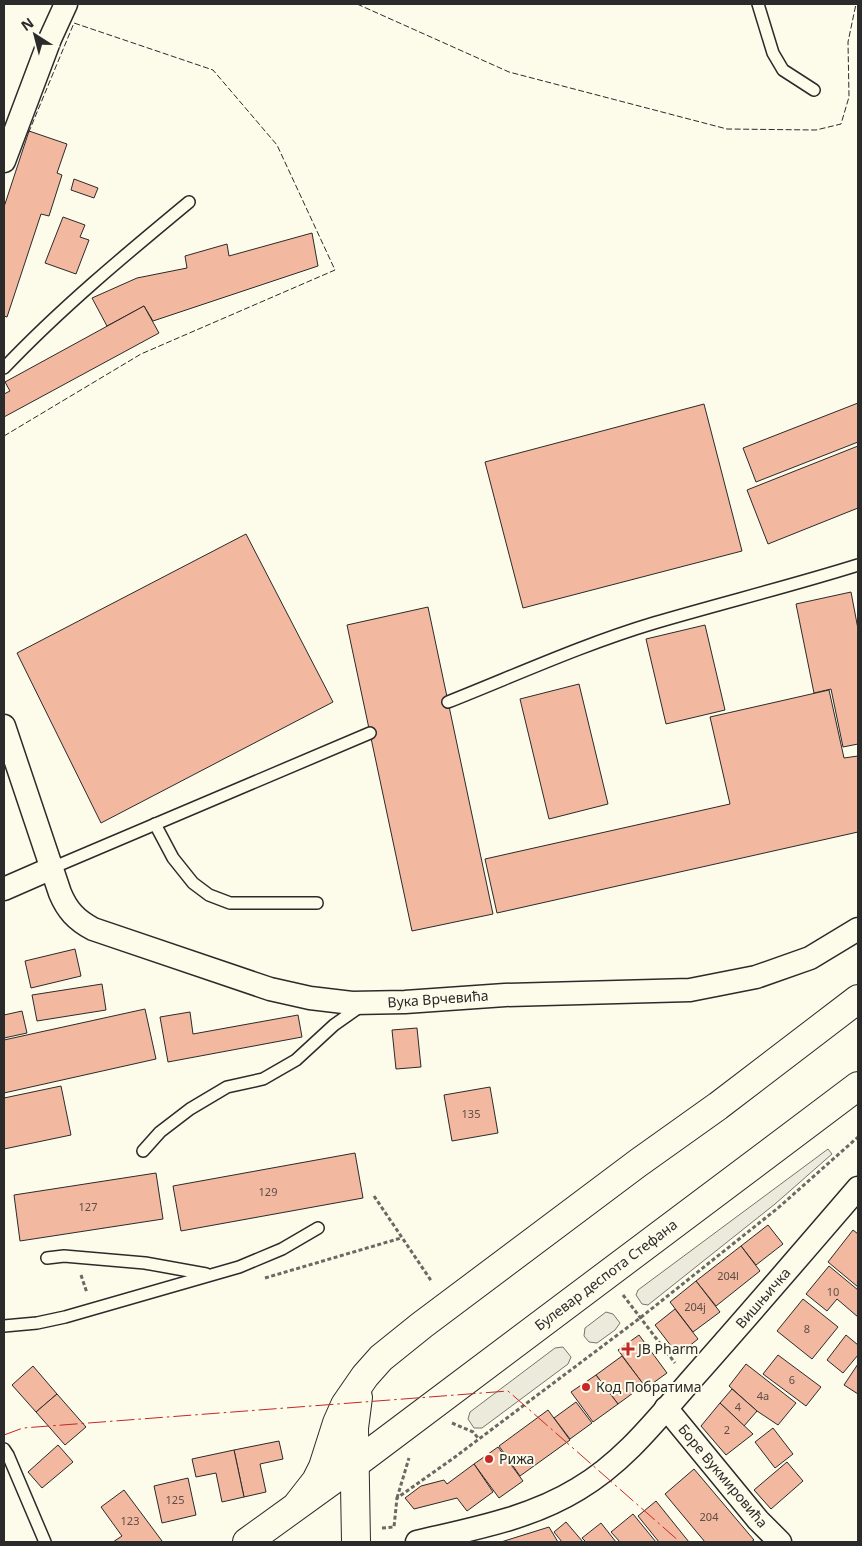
<svg xmlns="http://www.w3.org/2000/svg" width="862" height="1546" font-family="'Noto Sans',sans-serif">
<rect width="100%" height="100%" fill="#fdfbea"/>
<g fill="#ecebdb" stroke="#74746e">
<polygon points="828,1149 832,1154 775,1204 648,1305 642,1304 636,1295 638,1290"/>
<polygon points="606,1312 613,1314 620,1323 615,1330 597,1343 589,1342 584,1336 585,1328"/>
<polygon points="563,1347 571,1357 568,1364 482,1428 474,1428 468,1419 470,1412 555,1348"/>
</g>
<g fill="#f2b8a0" stroke="#2b2b2b">
<polygon points="29,131 67,144 57,173 62,175 49,216 41,214 7,317 4,316 4,207"/>
<polygon points="74,179 98,188 94,198 71,190"/>
<polygon points="63,217 85,225 80,237 89,240 76,274 45,263"/>
<polygon points="312,233 318,266 153,321 144,306 107,326 92,298 137,278 187,268 185,256 227,244 229,256"/>
<polygon points="144,306 159,333 4,417 4,394 10,391 5,382"/>
<polygon points="858,403 858,442 756,482 743,448"/>
<polygon points="704,404 742,551 523,608 485,462"/>
<polygon points="858,446 858,508 768,544 747,490"/>
<polygon points="246,534 333,702 101,823 17,653"/>
<polygon points="851,592 858,629 858,744 843,747 831,689 814,693 796,604"/>
<polygon points="428,607 493,914 412,931 347,625"/>
<polygon points="705,625 725,710 666,724 646,639"/>
<polygon points="579,684 608,804 549,819 520,699"/>
<polygon points="829,690 844,758 858,756 858,832 497,913 485,859 730,804 710,717"/>
<polygon points="75,949 81,976 31,988 25,961"/>
<polygon points="102,984 106,1010 37,1021 32,995"/>
<polygon points="145,1009 156,1059 4,1093 4,1040"/>
<polygon points="22,1011 27,1033 4,1038 4,1015"/>
<polygon points="190,1012 193,1034 298,1015 302,1037 168,1062 160,1017"/>
<polygon points="417,1028 421,1067 396,1069 392,1030"/>
<polygon points="61,1086 71,1135 4,1149 4,1098"/>
<polygon points="490,1087 498,1133 452,1141 444,1095"/>
<polygon points="355,1153 363,1198 181,1231 173,1186"/>
<polygon points="156,1173 163,1219 20,1241 14,1195"/>
<polygon points="768,1225 783,1244 756,1265 741,1246"/>
<polygon points="853,1230 858,1234 858,1287 828,1262"/>
<polygon points="741,1246 760,1271 716,1306 696,1281"/>
<polygon points="829,1266 858,1290 858,1317 837,1299 827,1311 806,1294"/>
<polygon points="696,1281 720,1312 693,1332 670,1302"/>
<polygon points="803,1299 838,1327 812,1359 777,1331"/>
<polygon points="675,1309 698,1339 678,1355 655,1325"/>
<polygon points="639,1335 667,1373 646,1388 618,1350"/>
<polygon points="846,1335 858,1345 858,1355 843,1373 827,1360"/>
<polygon points="778,1355 821,1387 806,1406 763,1374"/>
<polygon points="622,1356 644,1385 618,1404 596,1375"/>
<polygon points="746,1364 796,1403 778,1425 757,1411 729,1386"/>
<polygon points="858,1364 858,1394 844,1385"/>
<polygon points="33,1366 57,1394 36,1412 12,1385"/>
<polygon points="596,1375 618,1404 593,1422 571,1392"/>
<polygon points="732,1389 757,1411 744,1426 720,1403"/>
<polygon points="57,1394 86,1427 65,1445 36,1412"/>
<polygon points="576,1402 592,1423 570,1439 554,1418"/>
<polygon points="720,1403 753,1434 726,1455 701,1426"/>
<polygon points="548,1410 570,1440 520,1476 499,1446"/>
<polygon points="773,1428 793,1454 775,1468 755,1442"/>
<polygon points="279,1441 283,1459 260,1464 266,1492 244,1497 234,1450"/>
<polygon points="58,1445 73,1462 42,1488 28,1472"/>
<polygon points="498,1447 523,1481 499,1498 474,1464"/>
<polygon points="234,1450 244,1497 222,1502 216,1473 196,1477 192,1459"/>
<polygon points="787,1462 803,1481 771,1509 754,1490"/>
<polygon points="474,1464 493,1492 467,1511 457,1498 414,1509 405,1498 421,1486 444,1480 447,1484"/>
<polygon points="694,1469 754,1540 751,1542 705,1542 665,1494"/>
<polygon points="188,1478 196,1515 162,1523 154,1486"/>
<polygon points="124,1490 162,1541 160,1542 113,1542 122,1536 101,1507"/>
<polygon points="656,1501 689,1542 659,1542 638,1516"/>
<polygon points="633,1514 656,1542 620,1542 611,1532"/>
<polygon points="566,1522 583,1542 562,1542 554,1532"/>
<polygon points="601,1523 616,1542 586,1542 582,1538"/>
<polygon points="549,1527 558,1542 501,1542"/>
</g>
<g fill="none" stroke-linecap="round" stroke-linejoin="round">
<g stroke="#2b2b2b" stroke-width="14">
<g id="lane">
<polyline points="758,4 773,53 783,70 814,90"/>
<path d="M4,368C61,308 125,255 189,202"/>
<path d="M448,702C516,675 584,644 654,623C722,603 791,586 858,565"/>
<polyline points="155,824 173,858 193,883 209,895 230,903 317,903"/>
<polyline points="52,868 370,733"/>
<polyline points="143,1151 160,1132 190,1109 227,1087 263,1079 296,1060 334,1025 361,1006"/>
<polyline points="47,1258 64,1256 145,1263 206,1274"/>
<polyline points="4,1326 37,1323 65,1317 239,1267 282,1249 318,1228"/>
<polyline points="4,1449 8,1455 45,1542"/>
</g>
</g>
<g stroke="#2b2b2b" stroke-width="25">
<g id="street">
<polyline points="4,161 50,39 66,4"/>
<path d="M4,726L60,893C67,910 76,920 93,929L270,989L310,998L352,1003L405,1002L505,995L690,990L756,977L810,958L858,929"/>
<polyline points="4,889 52,868"/>
<polyline points="666,1408 758,1520 780,1542"/>
<path d="M417,1542C472,1529 529,1519 578,1489C624,1462 657,1419 692,1379C748,1316 803,1252 858,1188"/>
</g>
</g>
<g stroke="#2b2b2b" stroke-width="30">
<g id="secondary">
<polyline points="298,1504 316,1481 323,1467 337,1423 345,1405 365,1376 381,1358 422,1325 638,1163 718,1106 858,999"/>
<polyline points="247,1542 355,1464 858,1086"/>
<polyline points="356,1542 354,1428 358,1397"/>
</g>
</g>
<g stroke="#6a6964" stroke-width="3" stroke-dasharray="4 2.5" stroke-linecap="butt">
<polyline points="374,1196 432,1282"/>
<polyline points="81,1275 87,1293"/>
<polyline points="265,1278 401,1238"/>
<polyline points="623,1295 675,1363"/>
<polyline points="452,1423 473,1432 479,1439"/>
<polyline points="397,1498 409,1458"/>
<polyline points="382,1528 394,1527 397,1498 455,1457 640,1318 778,1208 858,1137"/>
</g>
<use href="#lane" stroke="#fdfbea" stroke-width="11"/>
<use href="#street" stroke="#fdfbea" stroke-width="22"/>
<use href="#secondary" stroke="#fdfbea" stroke-width="28"/>
<g stroke="#2b2b2b" stroke-width="1" stroke-dasharray="6 2.5" stroke-linecap="butt">
<polyline points="357,4 509,72 727,129 816,130 841,124 849,97 848,42 856,4"/>
<polyline points="4,436 141,354 335,270 277,145 213,70 74,23 28,134"/>
</g>
<polyline stroke="#c62828" stroke-width="1" stroke-dasharray="18 4 2.5 4" stroke-linecap="butt" points="4,1435 23,1428 508,1391 680,1542"/>
</g>
<g fill="#c62828" stroke="#fdfbea" stroke-width="2">
<path d="M625.5 1341.5h5v5h5v5h-5v5h-5v-5h-5v-5h5z"/>
<circle cx="586" cy="1387" r="5"/>
<circle cx="489" cy="1459" r="5"/>
</g>
<g text-anchor="middle" stroke-width="4" stroke-linejoin="round" paint-order="stroke">
<g font-size="11" fill="#5d4e48">
<text x="471" y="1118">135</text>
<text x="268" y="1196">129</text>
<text x="88" y="1211">127</text>
<text x="728" y="1280">204l</text>
<text x="833" y="1296">10</text>
<text x="695" y="1311">204j</text>
<text x="807" y="1333">8</text>
<text x="792" y="1384">6</text>
<text x="763" y="1400">4a</text>
<text x="738" y="1411">4</text>
<text x="727" y="1434">2</text>
<text x="175" y="1504">125</text>
<text x="709" y="1521">204</text>
<text x="130" y="1525">123</text>
</g>
<g font-size="14" fill="#2b2b2b" stroke="#fdfbea">
<text transform="translate(438 999) rotate(-4)" y="5">Вука Врчевића</text>
<text transform="translate(606 1275) rotate(-37)" y="5">Булевар деспота Стефана</text>
<text transform="translate(763 1298) rotate(-49)" y="5">Вишњичка</text>
<text transform="translate(723 1476) rotate(50)" y="5">Боре Вукмировића</text>
</g>
<g font-size="14" fill="#2b2b2b" stroke="#fdfbea" text-anchor="start">
<text x="638" y="1354">JB Pharm</text>
<text x="596" y="1392">Код Побратима</text>
<text x="499" y="1464">Рижа</text>
</g>
</g>
<rect width="862" height="1546" fill="none" stroke="#2b2b2b" stroke-width="10"/>
<g transform="translate(35 35) rotate(324)" stroke="#fdfbea" stroke-width="4" paint-order="stroke">
<path d="M0-4L9 19L0 12L-9 19Z" fill="#2b2b2b"/>
<text y="-8" font-size="14" font-weight="bold" text-anchor="middle" fill="#2b2b2b">N</text>
</g>
</svg>
